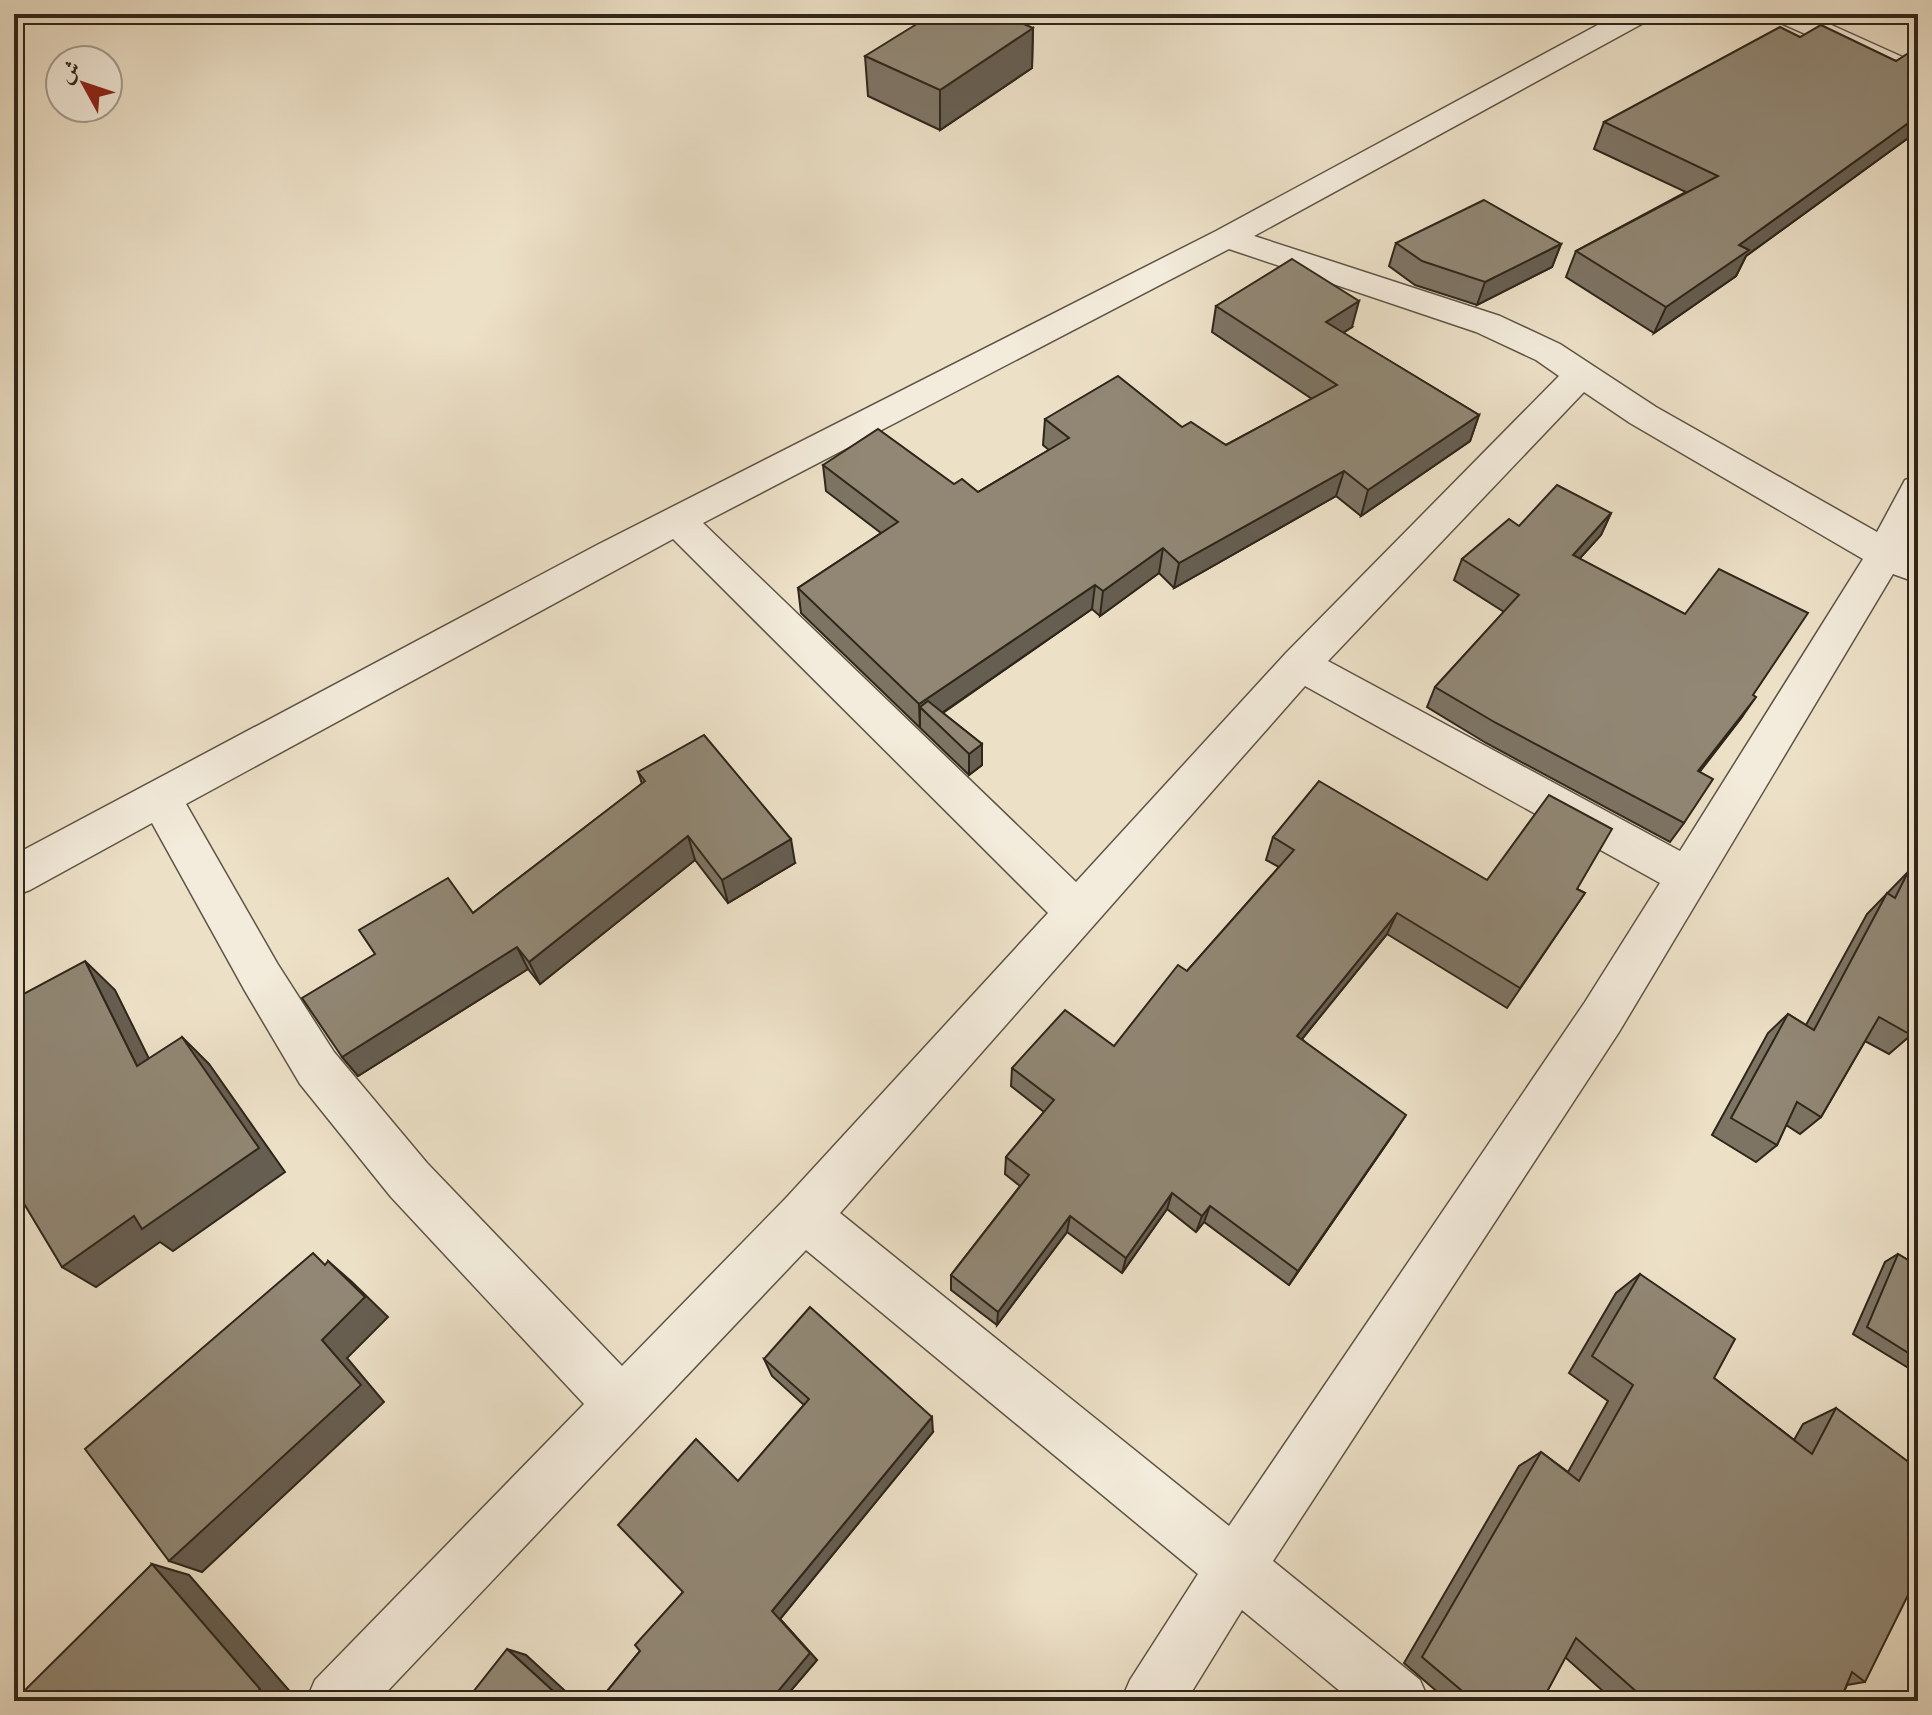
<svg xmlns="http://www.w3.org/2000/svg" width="1932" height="1715" font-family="'Libre Bodoni',Amiri,serif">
<rect width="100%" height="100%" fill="#ece0c7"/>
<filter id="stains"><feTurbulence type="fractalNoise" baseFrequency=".0025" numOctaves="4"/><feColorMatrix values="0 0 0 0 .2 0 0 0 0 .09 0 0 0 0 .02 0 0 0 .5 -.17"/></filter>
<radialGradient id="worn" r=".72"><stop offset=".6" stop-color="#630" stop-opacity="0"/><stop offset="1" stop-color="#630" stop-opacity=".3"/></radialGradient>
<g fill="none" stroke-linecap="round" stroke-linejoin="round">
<g stroke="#5e5445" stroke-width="3">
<g id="street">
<path d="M1618,14H1653L1649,20L1254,236L1500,316L1560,344L1656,407L1877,532L1905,480L1918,476V526L1907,548L1918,553V583L1893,574L1619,1032L1273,1561L1420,1680L1429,1701H1352L1242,1610L1186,1701H1121L1130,1680L1198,1574L806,1250L378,1701H306L315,1680L584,1404L391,1197L300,1084L245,991L152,823L30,890L14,896V855L597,545L1216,231ZM1229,249L1476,332L1536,360L1559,376L1286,653L1076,882L703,523ZM1584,392L1630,423L1863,559L1680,851L1328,661ZM673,539L1048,913L786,1198L622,1366L427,1163L334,1052L277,963L186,804ZM1305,686L1660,883L1585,1002L1229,1526L840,1213Z"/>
<polygon points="1770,14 1807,14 1918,64 1918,84 1774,20"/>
</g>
</g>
<use href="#street" fill="#f3ebdb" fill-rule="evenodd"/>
</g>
<g fill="#7d7464" stroke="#2f261a" stroke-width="2">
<polygon points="1033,28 1032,68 940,130 868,96 865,56"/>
<polygon points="1800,37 1896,61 1918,55 1918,135 1915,133 1746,256 1736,276 1654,333 1566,277 1576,251 1686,192 1594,149 1604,122"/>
<polygon points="1396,243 1561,244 1552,267 1477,305 1415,285 1389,266"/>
<polygon points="1216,306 1352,327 1343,333 1479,415 1470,441 1361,516 1336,496 1174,588 1159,573 1100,616 1092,609 943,713 982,744 982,765 969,775 801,613 798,588 881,533 826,491 823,465 954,484 978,492 1049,450 1043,445 1045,419 1182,427 1226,445 1312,399 1212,332"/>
<polygon points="1611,513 1601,535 1579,559 1753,695 1742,717 1699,772 1684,823 1670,842 1486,743 1427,707 1435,687 1504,612 1454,580 1462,559 1519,526"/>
<polygon points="638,772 795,863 728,903 695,860 540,984 528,969 358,1076 342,1057 473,913 642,784"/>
<polygon points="1273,837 1487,880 1577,889 1585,893 1507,1008 1387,934 1302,1039 1394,1133 1289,1285 1204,1222 1196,1232 1167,1209 1122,1273 1067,1232 997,1325 951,1290 951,1275 1020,1186 1005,1174 1006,1157 1044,1112 1011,1086 1012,1068 1114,1046 1187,971 1279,867 1266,860"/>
<polygon points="1908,872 1911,1035 1889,1054 1865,1041 1821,1117 1800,1134 1786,1125 1777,1145 1756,1162 1712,1135 1768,1033 1788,1014 1806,1025 1867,914"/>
<polygon points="1898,1254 1918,1266 1918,1371 1915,1372 1853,1334 1885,1262"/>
<polygon points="1640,1274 1714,1378 1794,1440 1803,1424 1836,1408 1865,1682 1847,1685 1840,1701 1614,1701 1565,1657 1542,1701 1448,1701 1404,1663 1519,1466 1541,1452 1568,1472 1608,1401 1569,1373 1616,1293"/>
<polygon points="764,1359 933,1432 780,1619 817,1660 782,1701 599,1701 640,1651 683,1592 738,1481 804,1405 772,1376"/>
</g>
<g fill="#665e51" stroke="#2f261a" stroke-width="2">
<polygon points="1033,28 1032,68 940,130 940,90"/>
<polygon points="1918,116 1918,128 1915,133 1746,256 1736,276 1654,333 1666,307 1739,245"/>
<polygon points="1561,244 1552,267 1477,305 1485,282"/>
<polygon points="1359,301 1352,327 1319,348 1326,322"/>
<polygon points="1479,415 1470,441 1361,516 1368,490"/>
<polygon points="1344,471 1336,496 1174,588 1179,563"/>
<polygon points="1611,513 1601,535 1563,577 1573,555"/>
<polygon points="1163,548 1159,573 1100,616 1103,591"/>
<polygon points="1095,585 1092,609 933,719 920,707 920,728 919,704"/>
<polygon points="1756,697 1742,717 1685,791 1698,771"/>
<polygon points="982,744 982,765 969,775 969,754"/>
<polygon points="688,836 695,860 540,984 529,962"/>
<polygon points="791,839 795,863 728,903 722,880"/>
<polygon points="1397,913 1387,934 1289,1055 1297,1036"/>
<polygon points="517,947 528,969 358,1076 342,1057"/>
<polygon points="85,961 115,990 166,1093 137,1066"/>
<polygon points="182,1037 209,1064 285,1172 173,1251 160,1242 96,1287 62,1267"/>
<polygon points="1406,1115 1394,1133 1289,1285 1298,1271"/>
<polygon points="1172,1193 1167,1209 1122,1273 1126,1258"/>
<polygon points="1210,1206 1204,1222 1196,1232 1202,1216"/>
<polygon points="1070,1216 1067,1232 997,1325 998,1312"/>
<polygon points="328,1261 352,1282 388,1317 347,1358 384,1402 202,1572 169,1561 322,1340"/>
<polygon points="932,1417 933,1432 780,1619 817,1660 782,1701 770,1701 772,1611"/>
<polygon points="152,1564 189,1575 293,1695 287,1701 249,1701"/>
<polygon points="507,1649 526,1655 576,1701 564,1701"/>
</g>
<g fill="#918774" stroke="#2f261a" stroke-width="2">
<polygon points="933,14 1001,14 1033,28 940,90 865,56"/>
<polygon points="1821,25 1896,61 1910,52 1918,55 1918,116 1739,245 1749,250 1666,307 1576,251 1718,176 1604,122 1780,27 1800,37"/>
<polygon points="1484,200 1561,244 1485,282 1422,261 1396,243"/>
<polygon points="1292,259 1359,301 1326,322 1479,415 1368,490 1344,471 1179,563 1163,548 1103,591 1095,585 919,704 798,588 898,522 823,465 878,429 954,484 962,479 978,492 1069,438 1045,419 1118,376 1182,427 1191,422 1226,445 1337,385 1216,306"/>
<polygon points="1557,485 1611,513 1573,555 1685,614 1719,569 1808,613 1753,695 1756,697 1698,771 1713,779 1684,823 1496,723 1435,687 1519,595 1462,559 1509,519 1519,526"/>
<polygon points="928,701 982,744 969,754 920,707"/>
<polygon points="704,735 791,839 722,880 688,836 529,962 517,947 342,1057 302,998 375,954 359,930 448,878 473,913 645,781 638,772"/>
<polygon points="1319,781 1487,880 1549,795 1612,829 1577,889 1585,893 1520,988 1397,913 1297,1036 1406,1115 1298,1271 1210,1206 1202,1216 1172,1193 1126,1258 1070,1216 998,1312 951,1275 1029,1175 1006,1157 1054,1100 1012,1068 1065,1010 1114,1046 1178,965 1187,971 1294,850 1273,837"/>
<polygon points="1908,872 1918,878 1918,1022 1911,1035 1879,1017 1821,1117 1797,1102 1777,1145 1731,1118 1788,1014 1814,1030 1887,893 1895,898"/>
<polygon points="85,961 137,1066 182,1037 259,1148 142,1229 134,1216 62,1267 14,1187 14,999"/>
<polygon points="313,1253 325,1265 328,1261 365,1297 322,1340 361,1385 169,1561 85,1449"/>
<polygon points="1898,1254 1918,1266 1918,1359 1867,1327"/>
<polygon points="1640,1274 1735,1339 1714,1378 1812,1454 1836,1408 1918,1469 1918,1575 1865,1682 1852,1672 1840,1701 1647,1701 1576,1638 1542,1701 1474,1701 1422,1657 1541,1452 1579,1481 1633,1385 1592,1356"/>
<polygon points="810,1307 932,1417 772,1611 810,1653 770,1701 599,1701 640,1651 635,1645 683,1592 618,1525 696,1439 738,1481 809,1399 764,1359"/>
<polygon points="152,1564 260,1689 249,1701 14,1701"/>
<polygon points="507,1649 564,1701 466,1701"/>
</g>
<rect width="1932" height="1715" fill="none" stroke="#ece0c7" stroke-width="48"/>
<rect x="16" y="16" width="1900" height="1683" fill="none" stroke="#2f261a" stroke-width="4"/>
<rect x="24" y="24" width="1884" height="1667" fill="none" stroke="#2f261a" stroke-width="2"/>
<g transform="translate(84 84) rotate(310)"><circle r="38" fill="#f3ebdb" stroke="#a59c8e" stroke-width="2"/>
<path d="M0-6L14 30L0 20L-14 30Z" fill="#8f2418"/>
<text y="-12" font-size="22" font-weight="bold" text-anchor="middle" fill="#2f261a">ش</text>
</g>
<rect width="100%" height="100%" filter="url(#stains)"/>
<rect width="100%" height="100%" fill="url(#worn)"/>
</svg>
